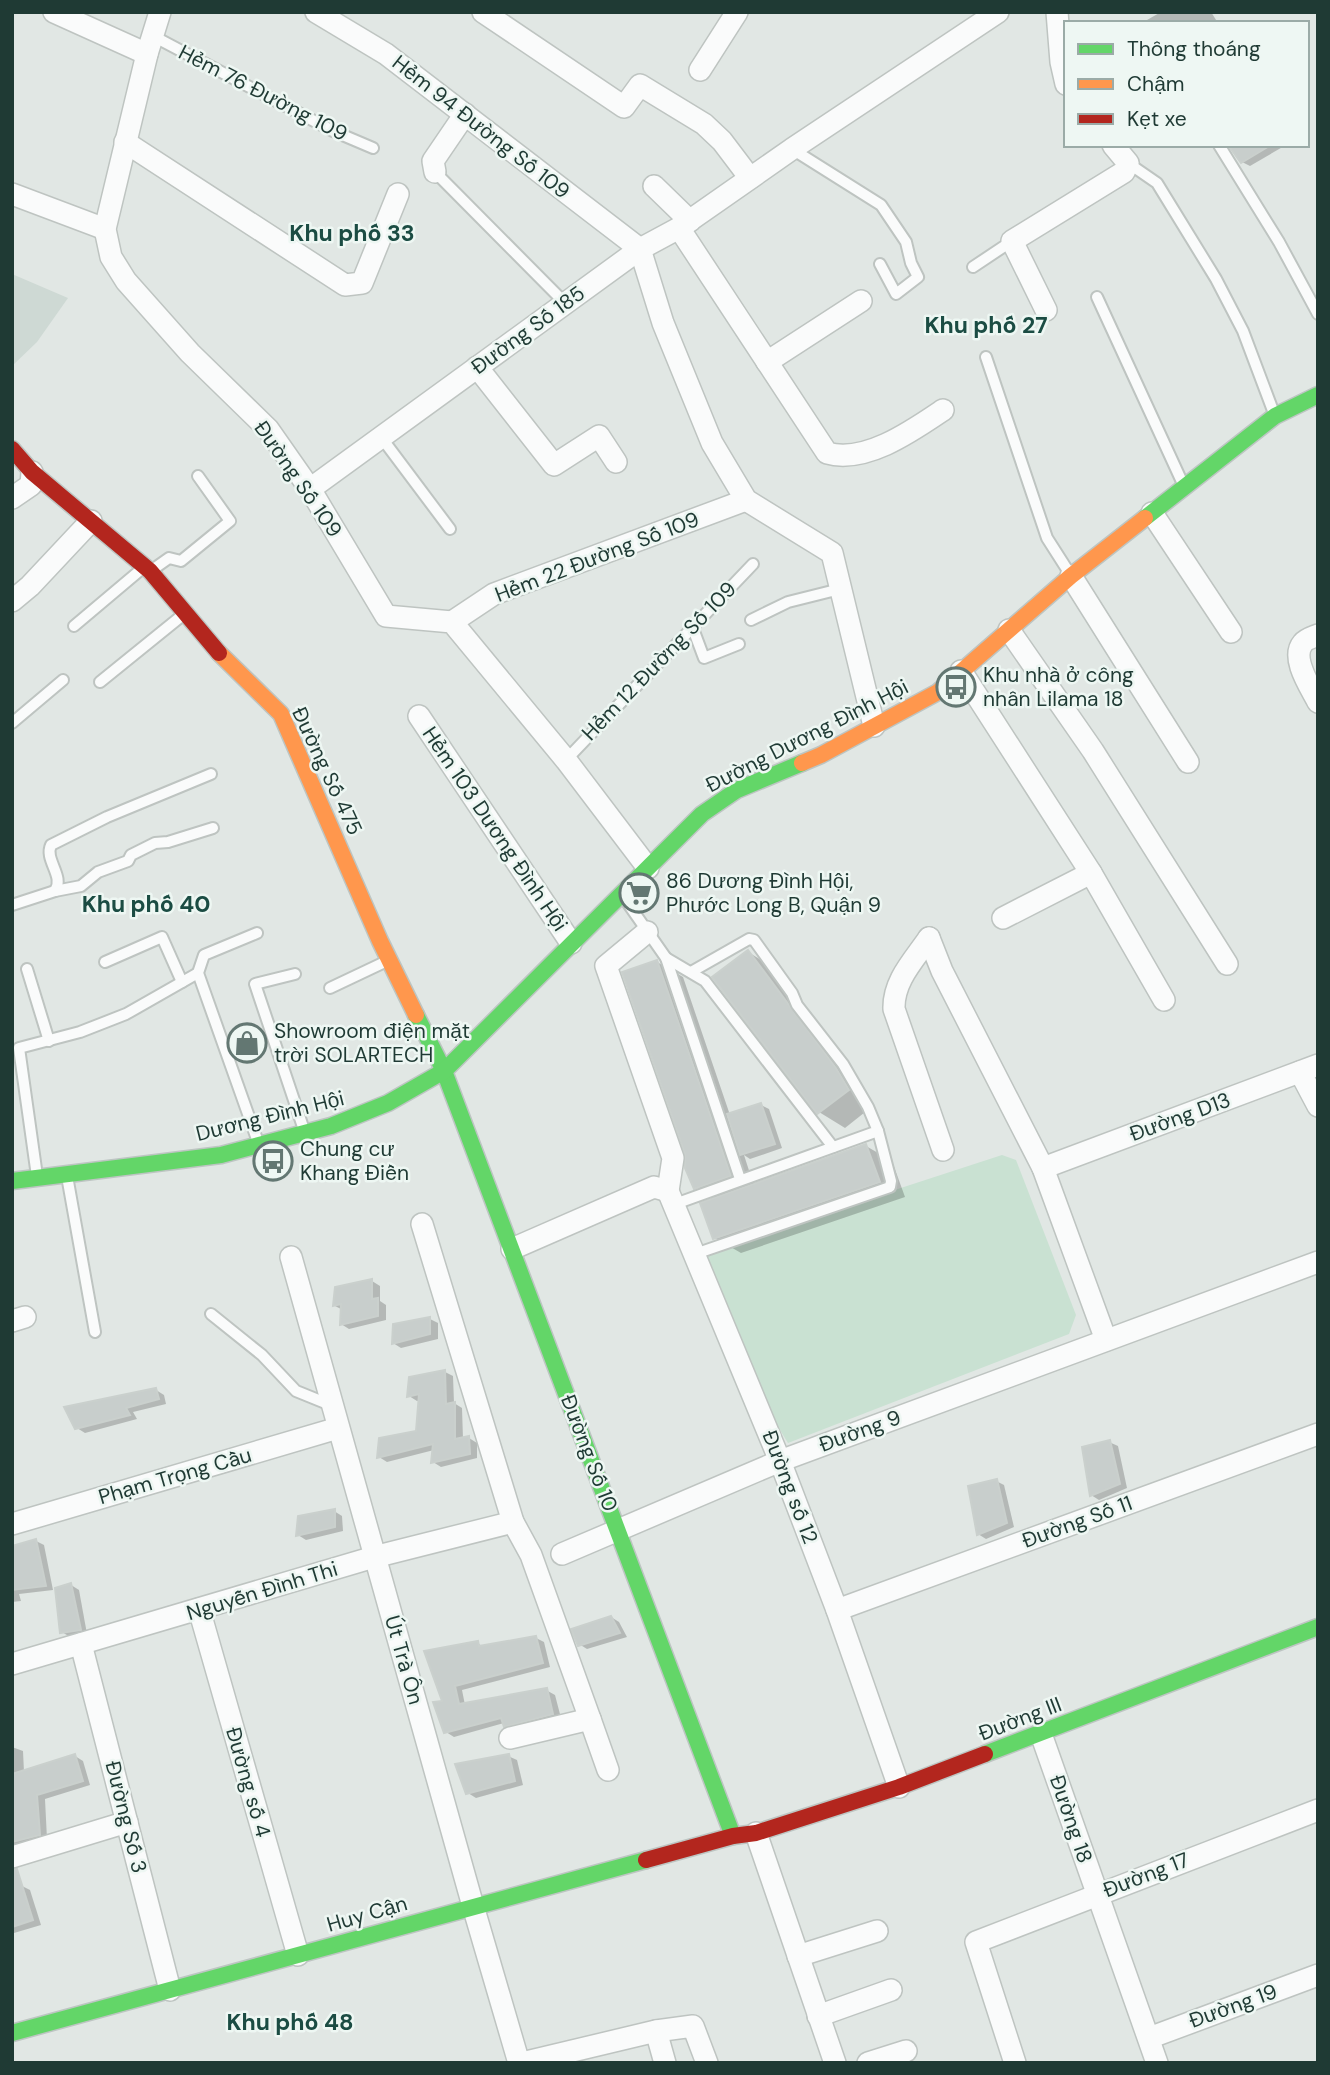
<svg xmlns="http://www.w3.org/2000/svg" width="1330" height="2075" font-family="'DM Sans',sans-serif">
<rect width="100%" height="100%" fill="#e1e7e4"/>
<polygon fill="#ced9d4" points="12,274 68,298 37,342 12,366"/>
<polygon fill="#c9e1d2" points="1002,1155 1016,1160 1076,1315 1069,1334 788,1443 775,1422 707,1262 708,1251"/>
<g fill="#0003">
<polygon points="1161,12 1211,12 1218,23 1149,23 1147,20"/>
<polygon points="1229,145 1286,145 1250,166 1242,162"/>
<polygon points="748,952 774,968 862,1085 874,1105 845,1128 819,1112"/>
<polygon points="657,962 683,977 730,1115 761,1105 769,1109 782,1148 750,1159 744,1155 754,1186 866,1146 892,1161 905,1197 741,1253 715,1238 716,1199 696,1187 687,1153"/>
<polygon points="372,1281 380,1286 380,1301 386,1305 386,1320 349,1329 341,1324 343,1310 335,1306 337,1288"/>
<polygon points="430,1319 438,1323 438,1339 401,1348 393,1343"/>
<polygon points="445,1372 453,1376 454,1403 462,1408 463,1439 469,1438 477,1443 477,1458 441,1467 433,1462 434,1450 387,1462 379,1457 418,1432 421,1400 417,1401 409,1396 410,1378"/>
<polygon points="156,1390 164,1395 166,1404 133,1412 137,1419 85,1433 77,1428"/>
<polygon points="1109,1442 1118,1446 1127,1488 1099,1500 1091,1495"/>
<polygon points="996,1481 1004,1485 1014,1527 986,1539 978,1534"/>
<polygon points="334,1511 342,1516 343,1531 306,1540 298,1535"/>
<polygon points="36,1541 44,1545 53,1590 19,1594 21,1601 12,1602 12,1549"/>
<polygon points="71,1585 79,1590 87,1634 70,1637 62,1632"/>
<polygon points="611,1617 619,1622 627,1637 587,1649 579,1644"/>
<polygon points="536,1638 544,1642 550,1667 462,1690 465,1705 546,1690 555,1695 561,1718 513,1730 504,1723 454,1737 446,1732 444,1702 477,1643 484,1647"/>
<polygon points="12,1747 23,1751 24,1772 75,1756 83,1761 90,1785 45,1799 47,1839 16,1846 12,1844"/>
<polygon points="508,1756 517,1760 523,1785 476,1798 468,1793"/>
<polygon points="22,1886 30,1890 41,1925 14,1933 12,1889"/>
</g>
<g fill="#c8cecc" stroke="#cad0cd" stroke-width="2">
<polygon points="1228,145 1271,145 1241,163"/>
<polygon points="748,950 836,1068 849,1090 817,1114 712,977"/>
<polygon points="657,960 731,1176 694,1189 685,1168 685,1154 622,972"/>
<polygon points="761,1103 775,1144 740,1155 727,1114"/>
<polygon points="866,1144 880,1182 713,1239 700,1203"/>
<polygon points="372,1279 372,1299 378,1298 378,1316 340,1325 341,1304 333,1306 335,1287"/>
<polygon points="430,1317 430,1334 392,1344 393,1324"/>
<polygon points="445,1370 446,1404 455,1402 455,1439 469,1436 470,1454 431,1463 433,1444 377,1458 379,1438 416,1431 419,1394 407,1397 409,1377"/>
<polygon points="156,1388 159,1399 126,1408 130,1415 75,1429 64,1407"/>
<polygon points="1110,1440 1120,1484 1090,1496 1082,1447"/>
<polygon points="997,1479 1007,1523 977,1535 968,1486"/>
<polygon points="335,1509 335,1527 296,1536 298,1516"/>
<polygon points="36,1539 46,1586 12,1590 12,1546"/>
<polygon points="71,1583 81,1630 60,1633 55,1588"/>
<polygon points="611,1616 620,1633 578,1646 571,1629"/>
<polygon points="536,1636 543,1663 455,1686 459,1704 547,1688 553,1714 504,1727 501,1718 444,1733 433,1702 442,1701 424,1651 478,1641 479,1646"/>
<polygon points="75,1754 83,1781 37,1795 40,1835 12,1842 12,1774"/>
<polygon points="509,1754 515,1781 466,1794 455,1764"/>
<polygon points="17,1869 33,1920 12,1927 12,1870"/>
</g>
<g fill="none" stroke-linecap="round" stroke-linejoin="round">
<g stroke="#bec4c1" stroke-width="14">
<g id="lane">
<polyline points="153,36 333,131 373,148"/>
<polyline points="1219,145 1279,242 1318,314"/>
<polyline points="792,149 881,205 906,242 911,263 918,277 896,294 880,264"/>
<polyline points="1128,163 1157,183 1216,279 1243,331 1275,416"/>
<polyline points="435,172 565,303"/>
<polyline points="973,267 1012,241"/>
<polyline points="1097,297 1183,484"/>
<polyline points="986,357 1047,538 1070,574"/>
<polyline points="381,437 450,529"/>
<polyline points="152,570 169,558 181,561 230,521 198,476"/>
<polyline points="751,620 788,602 840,589"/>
<polyline points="74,626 144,567"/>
<polyline points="692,626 704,658 739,644"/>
<polyline points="100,682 184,614"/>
<polyline points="12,723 63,680"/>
<polyline points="566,760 753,564"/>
<path d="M55,891C65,876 44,860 51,845L107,817L211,774"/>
<polyline points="622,895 666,958 740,1179"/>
<polyline points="12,905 55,891 81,886 98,872 128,861 131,855 155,843 168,842 213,828"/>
<polyline points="257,933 204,955 198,973 258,1142"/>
<polyline points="666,958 705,981 833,1147"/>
<polyline points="105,962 162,937 182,982"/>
<polyline points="27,969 49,1041"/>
<polyline points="295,974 255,984 304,1130"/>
<polyline points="330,988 387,961"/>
<polyline points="37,1176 19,1048 80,1032 126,1014 198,973"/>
<polyline points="67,1176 95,1332"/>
<polyline points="675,1204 878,1131 868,1107 843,1064 797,1005 792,993 754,940 749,939 691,972"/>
<polyline points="695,1254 890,1187 891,1181 878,1131"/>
<polyline points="211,1314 262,1355 296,1391 333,1406"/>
</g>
</g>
<g stroke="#bec4c1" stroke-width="24">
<g id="street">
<polyline points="54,12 147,54"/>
<polyline points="160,12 147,54 105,229 111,257 126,281 190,353 268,429 310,489 386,616 452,622 566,760 648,868"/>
<polyline points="316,12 386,54 640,249 663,323 712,443 746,500 832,553 874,726"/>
<polyline points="483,12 624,107 640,85 704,124 722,141 750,178"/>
<polyline points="1057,12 1061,62 1066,84"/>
<polyline points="700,70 737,12"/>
<polyline points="125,142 345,285 362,283 398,194"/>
<polyline points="435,172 433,161 465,114"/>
<polyline points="654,186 690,221"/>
<polyline points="12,194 105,229"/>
<path d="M679,228L827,453C865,464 912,431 943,410"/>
<polyline points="1046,310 1012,241 1124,172 1128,163 1113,145"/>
<polyline points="767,362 861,301"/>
<polyline points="477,367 554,465 599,436 616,462"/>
<polyline points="310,489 640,249 679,228 792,149 998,12"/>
<polyline points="12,498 31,485 32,472"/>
<polyline points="1152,513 1231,632"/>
<polyline points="1071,576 1188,762"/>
<polyline points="12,601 30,586 91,521"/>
<polyline points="452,622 494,594 746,500"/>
<polyline points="1009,630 1093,751 1227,964"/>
<path d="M1318,635C1313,637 1306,639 1303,643C1290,658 1311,688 1318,702"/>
<polyline points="961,671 1091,873 1164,1000"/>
<polyline points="419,716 571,943"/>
<polyline points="1003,918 1091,873"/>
<polyline points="647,932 606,966 673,1158 668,1191"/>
<polyline points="929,938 942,971 1043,1168 1106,1340"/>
<path d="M929,938C914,960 893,981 894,1009L943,1150"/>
<polyline points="1300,1072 1318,1106"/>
<polyline points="1043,1168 1318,1065"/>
<polyline points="668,1191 780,1461 837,1610 899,1787"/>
<polyline points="422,1224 513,1522 531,1555 590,1719 510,1738"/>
<polyline points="512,1249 654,1187 668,1191"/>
<polyline points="291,1257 473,1906 519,2063"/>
<polyline points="12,1321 25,1317"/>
<polyline points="12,1524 338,1428"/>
<polyline points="562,1554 780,1461 1318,1262"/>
<polyline points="199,1609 298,1955"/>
<polyline points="837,1610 1318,1434"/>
<polyline points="81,1644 170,1990"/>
<polyline points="12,1664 374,1557 513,1522"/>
<polyline points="590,1719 608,1770"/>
<polyline points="1041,1734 1157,2063"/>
<polyline points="756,1833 835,2063"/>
<polyline points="12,1857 127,1822"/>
<polyline points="798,1956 877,1931"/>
<polyline points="818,2016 891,1990"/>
<polyline points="656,2031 665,2063"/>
<polyline points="1149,2038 1318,1975"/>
<polyline points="522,2063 656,2031 693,2026 707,2063"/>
<polyline points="868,2063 906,2051"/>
<polyline points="1015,2063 976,1942 1318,1810"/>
</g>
</g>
<g stroke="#bdc5c2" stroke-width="19">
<g id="fast">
<polyline points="1145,518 1275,416 1318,395"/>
<polyline points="416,1015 444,1071 733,1836"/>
<polyline points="12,1181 221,1155 331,1126 388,1103 444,1071 702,814 737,790 802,763"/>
<polyline points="985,1754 1318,1627"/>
<polyline points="12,2033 646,1860"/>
</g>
</g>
<g stroke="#bdc5c2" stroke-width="19">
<g id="slow">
<polyline points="219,653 281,714 380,941 416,1015"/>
<polyline points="802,763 821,755 938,692 1071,576 1145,518"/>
</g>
</g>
<g stroke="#bdc5c2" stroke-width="19">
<g id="jam">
<polyline points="12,449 32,472 150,571 219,653"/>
<polyline points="646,1860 733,1836 756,1833 899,1787 985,1754"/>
</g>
</g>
<use href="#lane" stroke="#fafbfb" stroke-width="10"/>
<use href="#street" stroke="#fafbfb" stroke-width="21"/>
<use href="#fast" stroke="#63d668" stroke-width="16"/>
<use href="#slow" stroke="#ff974d" stroke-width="16"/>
<use href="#jam" stroke="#b3261e" stroke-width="16"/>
</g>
<defs>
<g id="bus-ring" transform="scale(2.0125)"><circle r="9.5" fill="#eef7f3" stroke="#637772" stroke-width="1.5"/><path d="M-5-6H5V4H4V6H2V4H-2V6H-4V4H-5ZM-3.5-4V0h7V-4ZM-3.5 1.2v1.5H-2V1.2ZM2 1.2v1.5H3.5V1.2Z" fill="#637772"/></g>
<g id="supermarket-ring" transform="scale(2.0125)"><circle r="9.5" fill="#eef7f3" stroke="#637772" stroke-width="1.5"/><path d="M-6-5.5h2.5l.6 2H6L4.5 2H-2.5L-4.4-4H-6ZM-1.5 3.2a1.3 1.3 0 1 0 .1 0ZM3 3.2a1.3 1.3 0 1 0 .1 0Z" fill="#637772"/></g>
<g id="shop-ring" transform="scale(2.0125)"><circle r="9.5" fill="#eef7f3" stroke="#637772" stroke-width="1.5"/><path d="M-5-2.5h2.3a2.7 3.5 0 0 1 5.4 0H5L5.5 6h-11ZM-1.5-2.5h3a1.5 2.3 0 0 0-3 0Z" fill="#637772"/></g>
</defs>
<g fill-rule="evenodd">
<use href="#bus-ring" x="956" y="687"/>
<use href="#supermarket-ring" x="639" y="893"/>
<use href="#shop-ring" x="247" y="1043"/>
<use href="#bus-ring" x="273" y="1161"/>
</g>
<g text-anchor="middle" stroke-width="5" stroke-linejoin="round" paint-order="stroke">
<g font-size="21" fill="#1f3a34" stroke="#eef7f3">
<text transform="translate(263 93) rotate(27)" y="7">Hẻm 76 Đường 109</text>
<text transform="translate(481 127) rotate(38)" y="7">Hẻm 94 Đường Số 109</text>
<text transform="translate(528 330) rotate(-36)" y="7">Đường Số 185</text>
<text transform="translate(298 479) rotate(55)" y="7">Đường Số 109</text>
<text transform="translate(597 557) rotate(-21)" y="7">Hẻm 22 Đường Số 109</text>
<text transform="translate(659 661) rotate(-46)" y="7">Hẻm 12 Đường Số 109</text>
<text transform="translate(807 736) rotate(-27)" y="7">Đường Dương Đình Hội</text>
<text transform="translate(327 771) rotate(65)" y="7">Đường Số 475</text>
<text transform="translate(495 829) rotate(56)" y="7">Hẻm 103 Dương Đình Hội</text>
<text transform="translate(270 1116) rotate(-14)" y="7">Dương Đình Hội</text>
<text transform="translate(1180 1117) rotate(-20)" y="7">Đường D13</text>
<text transform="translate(860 1431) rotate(-20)" y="7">Đường 9</text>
<text transform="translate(589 1453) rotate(69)" y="7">Đường Số 10</text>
<text transform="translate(175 1476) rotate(-16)" y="7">Phạm Trọng Cầu</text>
<text transform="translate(790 1487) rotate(69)" y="7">Đường số 12</text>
<text transform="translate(1077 1522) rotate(-20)" y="7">Đường Số 11</text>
<text transform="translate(262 1591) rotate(-17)" y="7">Nguyễn Đình Thi</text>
<text transform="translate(404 1660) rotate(74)" y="7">Út Trà Ôn</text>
<text transform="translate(1020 1719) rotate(-21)" y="7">Đường III</text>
<text transform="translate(248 1782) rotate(74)" y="7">Đường số 4</text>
<text transform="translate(126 1817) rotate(76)" y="7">Đường Số 3</text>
<text transform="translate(1071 1819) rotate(71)" y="7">Đường 18</text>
<text transform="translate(1146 1875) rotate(-21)" y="7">Đường 17</text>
<text transform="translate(367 1914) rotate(-16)" y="7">Huy Cận</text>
<text transform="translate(1233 2006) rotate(-20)" y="7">Đường 19</text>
</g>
<g font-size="21" fill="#1f3a34" stroke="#eef7f3" text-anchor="start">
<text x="983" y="682">Khu nhà ở công<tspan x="983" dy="24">nhân Lilama 18</tspan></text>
<text x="666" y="888">86 Dương Đình Hội,<tspan x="666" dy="24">Phước Long B, Quận 9</tspan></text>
<text x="274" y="1038">Showroom điện mặt<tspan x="274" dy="24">trời SOLARTECH</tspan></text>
<text x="300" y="1156">Chung cư<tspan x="300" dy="24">Khang Điền</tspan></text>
</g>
<g font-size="23" font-weight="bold" fill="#1b4c43" stroke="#eef7f3">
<text x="352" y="241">Khu phố 33</text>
<text x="986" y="333">Khu phố 27</text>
<text x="146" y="912">Khu phố 40</text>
<text x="290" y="2030">Khu phố 48</text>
</g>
</g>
<rect width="1330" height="2075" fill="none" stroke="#1f3a34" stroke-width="28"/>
<rect x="1064" y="21" width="245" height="126" fill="#eef7f3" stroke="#9baba7" stroke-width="2"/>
<rect x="1078" y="44" width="35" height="10" fill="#63d668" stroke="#9baba7" stroke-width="2"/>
<text x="1127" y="56" font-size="21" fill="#1f3a34">Thông thoáng</text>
<rect x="1078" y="79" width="35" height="10" fill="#ff974d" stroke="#9baba7" stroke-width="2"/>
<text x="1127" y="91" font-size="21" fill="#1f3a34">Chậm</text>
<rect x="1078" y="114" width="35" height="10" fill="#b3261e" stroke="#9baba7" stroke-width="2"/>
<text x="1127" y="126" font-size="21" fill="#1f3a34">Kẹt xe</text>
</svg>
